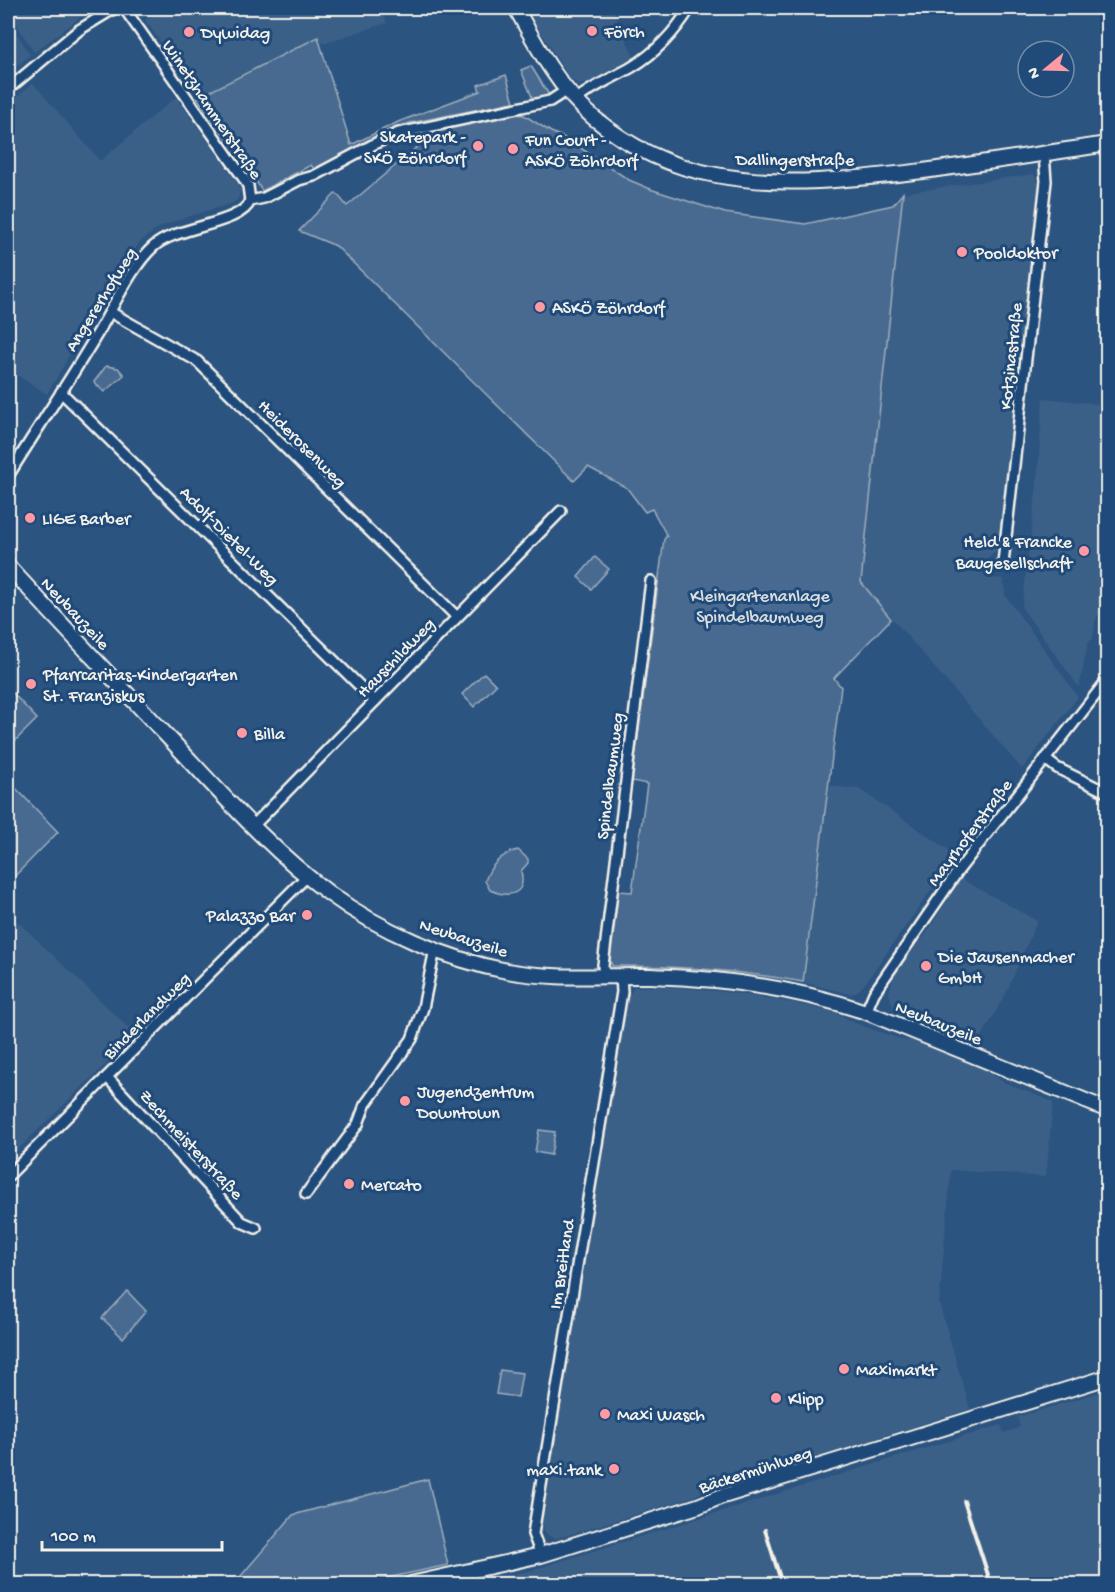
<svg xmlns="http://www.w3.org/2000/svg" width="1115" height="1592" font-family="'Gochi Hand',sans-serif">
<rect width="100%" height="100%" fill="#2c5481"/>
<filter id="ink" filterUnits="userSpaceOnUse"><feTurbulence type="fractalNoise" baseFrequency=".0167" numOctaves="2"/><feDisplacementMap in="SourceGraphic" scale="12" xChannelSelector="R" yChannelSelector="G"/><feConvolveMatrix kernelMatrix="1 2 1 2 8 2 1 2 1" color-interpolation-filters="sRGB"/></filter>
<g filter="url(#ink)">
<g fill="#3b6088">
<polygon points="8,8 93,8 34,52 8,11"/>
<polygon points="173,8 381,8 387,23 320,44 317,37 200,97 145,20"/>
<polygon points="526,8 612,8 635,59 605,76 579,85 574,81 572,82"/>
<polygon points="8,19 30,55 8,74"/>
<polygon points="33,83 100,161 176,97 235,180 240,190 238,199 233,203 174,221 158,228 140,242 113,279 47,394 8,369 8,105"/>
<polygon points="1034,174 1039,185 1039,192 998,549 980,566 988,578 1003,579 1005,595 1078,697 1022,769 861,582 903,193"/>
<polygon points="1043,398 1107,405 1107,604 1100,611 1095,621 1093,638 1088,643 1079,687 1022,608 1037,484"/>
<polygon points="828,786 859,789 956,855 863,986 855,993 850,994 803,982"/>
<polygon points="961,879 1037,921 1006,993 976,1047 897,1012 893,1008 889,992 896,970 926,934"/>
<polygon points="8,912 136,1035 8,1159"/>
<polygon points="634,987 672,987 733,993 794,1003 836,1013 857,1024 906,1041 911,1040 989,1071 1003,1082 1053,1102 1046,1177 951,1170 939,1303 970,1409 791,1465 763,1470 712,1485 695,1496 555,1539 545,1533 541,1522 542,1515 606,1115 629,995"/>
<polygon points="1107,1390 1107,1584 464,1584 529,1571 1001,1425 1004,1433 1020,1427 1018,1417"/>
</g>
<g fill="#496b90" stroke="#9eaebc" stroke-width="1.5">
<polygon points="318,37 351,145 398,122 480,91 478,85 506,75 514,102 410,123 392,129 314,169 311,165 262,191 249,169 197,98"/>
<polygon points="531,66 549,95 547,97 535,99 532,97 521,70"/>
<path d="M515,114L524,115L551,132L567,139L629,180L653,190L725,213L805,224L893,205L903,193L861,582L891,619L834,678L841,687L803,982C737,970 679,965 612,966L610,959L618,891L632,892L647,784L632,781L664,539L667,536L652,509L645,512L627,488L588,467L574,481L336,246L299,231L336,193L347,206L434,133L468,123Z"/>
<polygon points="106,366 118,368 124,375 104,392 94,382"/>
<polygon points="595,557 609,569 591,589 578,577"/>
<polygon points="484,673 496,685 474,707 462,694"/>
<polygon points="8,688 37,719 8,748"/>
<polygon points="8,780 58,832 8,883"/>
<path d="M518,850L528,859V863L521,871C527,896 508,898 490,890L485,881C490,866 502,853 518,850Z"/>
<polygon points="539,1130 555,1132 551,1155 535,1152"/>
<polygon points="127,1291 146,1311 123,1338 102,1318"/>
<polygon points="500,1370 522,1373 518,1397 496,1394"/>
<polygon points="428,1479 448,1565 359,1584 234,1584 293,1515"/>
</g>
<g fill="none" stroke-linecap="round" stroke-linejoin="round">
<g stroke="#f4f1e8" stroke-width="14">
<g id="street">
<polyline points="124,8 244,179 248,186 250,201"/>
<polyline points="8,89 79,30 115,8"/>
<path d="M576,100C593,86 613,78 632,67C657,52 675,32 690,8"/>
<polyline points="250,201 264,198 299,180 314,176 378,142 399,133 550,101 567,90"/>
<polyline points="110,312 197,361 457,617"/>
<polyline points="61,392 375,701"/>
<path d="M8,476C37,429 68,383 96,336C112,310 131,267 153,247C175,226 241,225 250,201"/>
<polyline points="1003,563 1046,181 1044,154"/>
<polyline points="1045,759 1057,768 1108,793"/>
<polyline points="253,826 561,511"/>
<polyline points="604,976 603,965 651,581"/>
<polyline points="866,1012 874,993 958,871 1108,679"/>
<polyline points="107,1077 242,1222 256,1228"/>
<polyline points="8,1176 307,876"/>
<polyline points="306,1194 358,1124 365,1105 412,1039 423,1008 435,949"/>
<polyline points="541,1555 533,1534 622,992 621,976"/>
</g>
</g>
<g stroke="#f4f1e8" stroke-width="18">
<g id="secondary">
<path d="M516,8C537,47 559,89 594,118C629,147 671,167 716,175C783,188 856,179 923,171C985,163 1046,153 1108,144"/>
<path d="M8,566C61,624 115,681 169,738C220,792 270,850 330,894C379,930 448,960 507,971C555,980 602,975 650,976C724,978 796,988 866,1012L1108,1110"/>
<polyline points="411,1584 541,1555 698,1506 720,1497 1108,1377"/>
</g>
</g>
<use href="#street" stroke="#1f4a7a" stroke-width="9"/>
<use href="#secondary" stroke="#1f4a7a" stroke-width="14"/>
<g stroke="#f4f1e8" stroke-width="4">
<polyline points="964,1501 991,1584"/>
<polyline points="765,1530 782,1584"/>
</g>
</g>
</g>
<g fill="#ff9aa2" stroke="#1f4a7a" stroke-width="2">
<circle cx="592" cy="31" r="6"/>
<circle cx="189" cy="32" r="6"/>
<circle cx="478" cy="146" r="6"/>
<circle cx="513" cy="149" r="6"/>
<circle cx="962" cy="252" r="6"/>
<circle cx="540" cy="307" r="6"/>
<circle cx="30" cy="518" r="6"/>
<circle cx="1084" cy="551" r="6"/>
<circle cx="31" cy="684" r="6"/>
<circle cx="242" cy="733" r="6"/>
<circle cx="307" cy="915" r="6"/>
<circle cx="926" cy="966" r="6"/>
<circle cx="405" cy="1101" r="6"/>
<circle cx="349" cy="1184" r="6"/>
<circle cx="844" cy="1369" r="6"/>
<circle cx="776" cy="1398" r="6"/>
<circle cx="605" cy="1414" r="6"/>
<circle cx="614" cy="1469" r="6"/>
</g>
<g text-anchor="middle" stroke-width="6" stroke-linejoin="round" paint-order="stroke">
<g font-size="18" fill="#f4f1e8" stroke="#1f4a7a" text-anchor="start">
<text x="604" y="37">Förch</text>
<text x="201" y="38">Dywidag</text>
<text x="466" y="142" text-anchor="end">Skatepark -<tspan x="466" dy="21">SKÖ Zöhrdorf</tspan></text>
<text x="525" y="145">Fun Court -<tspan x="525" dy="21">ASKÖ Zöhrdorf</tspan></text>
<text x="974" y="258">Pooldoktor</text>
<text x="552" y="313">ASKÖ Zöhrdorf</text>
<text x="42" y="524">LIGE Barber</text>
<text x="1072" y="547" text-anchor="end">Held &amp; Francke<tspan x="1072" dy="21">Baugesellschaft</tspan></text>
<text x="43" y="680">Pfarrcaritas-Kindergarten<tspan x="43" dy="21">St. Franziskus</tspan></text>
<text x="254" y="739">Billa</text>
<text x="295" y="921" text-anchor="end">Palazzo Bar</text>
<text x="938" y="962">Die Jausenmacher<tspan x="938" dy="21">GmbH</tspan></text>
<text x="417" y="1097">Jugendzentrum<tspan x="417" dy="21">Downtown</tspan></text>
<text x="361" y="1190">Mercato</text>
<text x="856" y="1375">Maximarkt</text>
<text x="788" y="1404">Klipp</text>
<text x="617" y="1420">Maxi Wasch</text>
<text x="602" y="1475" text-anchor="end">maxi.tank</text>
</g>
<g font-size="18" fill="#f4f1e8" stroke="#1f4a7a">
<text transform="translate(213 109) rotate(56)" y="6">Winetzhammerstraße</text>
<text x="795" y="165">Dallingerstraße</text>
<text transform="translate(100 299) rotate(-58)" y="6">Angererhofweg</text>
<text transform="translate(1010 356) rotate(-84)" y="6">Kotzinastraße</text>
<text transform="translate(303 443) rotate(45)" y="6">Heiderosenweg</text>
<text transform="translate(230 535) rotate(45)" y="6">Adolf-Dietel-Weg</text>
<text transform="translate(76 613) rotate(47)" y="6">Neubauzeile</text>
<text transform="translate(395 657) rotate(-46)" y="6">Hauschildweg</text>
<text transform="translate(609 776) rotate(-83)" y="6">Spindelbaumweg</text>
<text transform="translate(969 832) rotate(-53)" y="6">Mayrhoferstraße</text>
<text transform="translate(464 937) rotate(18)" y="6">Neubauzeile</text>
<text transform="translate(146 1015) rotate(-45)" y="6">Binderlandweg</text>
<text transform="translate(939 1022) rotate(22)" y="6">Neubauzeile</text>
<text transform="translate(192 1144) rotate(47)" y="6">Zechmeisterstraße</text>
<text transform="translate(561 1264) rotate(-81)" y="6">Im Breitland</text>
<text transform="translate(755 1469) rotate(-18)" y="6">Bäckermühlweg</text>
</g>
<g font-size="18" fill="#dadddb" stroke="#1f4a7a">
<text x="760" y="601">Kleingartenanlage<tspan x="760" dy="21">Spindelbaumweg</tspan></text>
</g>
</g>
<rect width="1115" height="1592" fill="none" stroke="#1f4a7a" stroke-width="30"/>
<rect x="15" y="15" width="1085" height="1562" fill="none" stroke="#f4f1e8" stroke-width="2" filter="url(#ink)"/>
<g transform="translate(1046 69) rotate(251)"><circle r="28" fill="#1f4a7a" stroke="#748da6" stroke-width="1.5"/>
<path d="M0-4.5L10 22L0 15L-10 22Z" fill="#ff9aa2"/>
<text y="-9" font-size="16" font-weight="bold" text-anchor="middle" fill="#f4f1e8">N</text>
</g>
<path d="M42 1541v9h180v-9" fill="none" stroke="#f4f1e8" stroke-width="3"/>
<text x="51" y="1541" font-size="18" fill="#f4f1e8" stroke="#1f4a7a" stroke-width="4.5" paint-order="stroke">100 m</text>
</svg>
